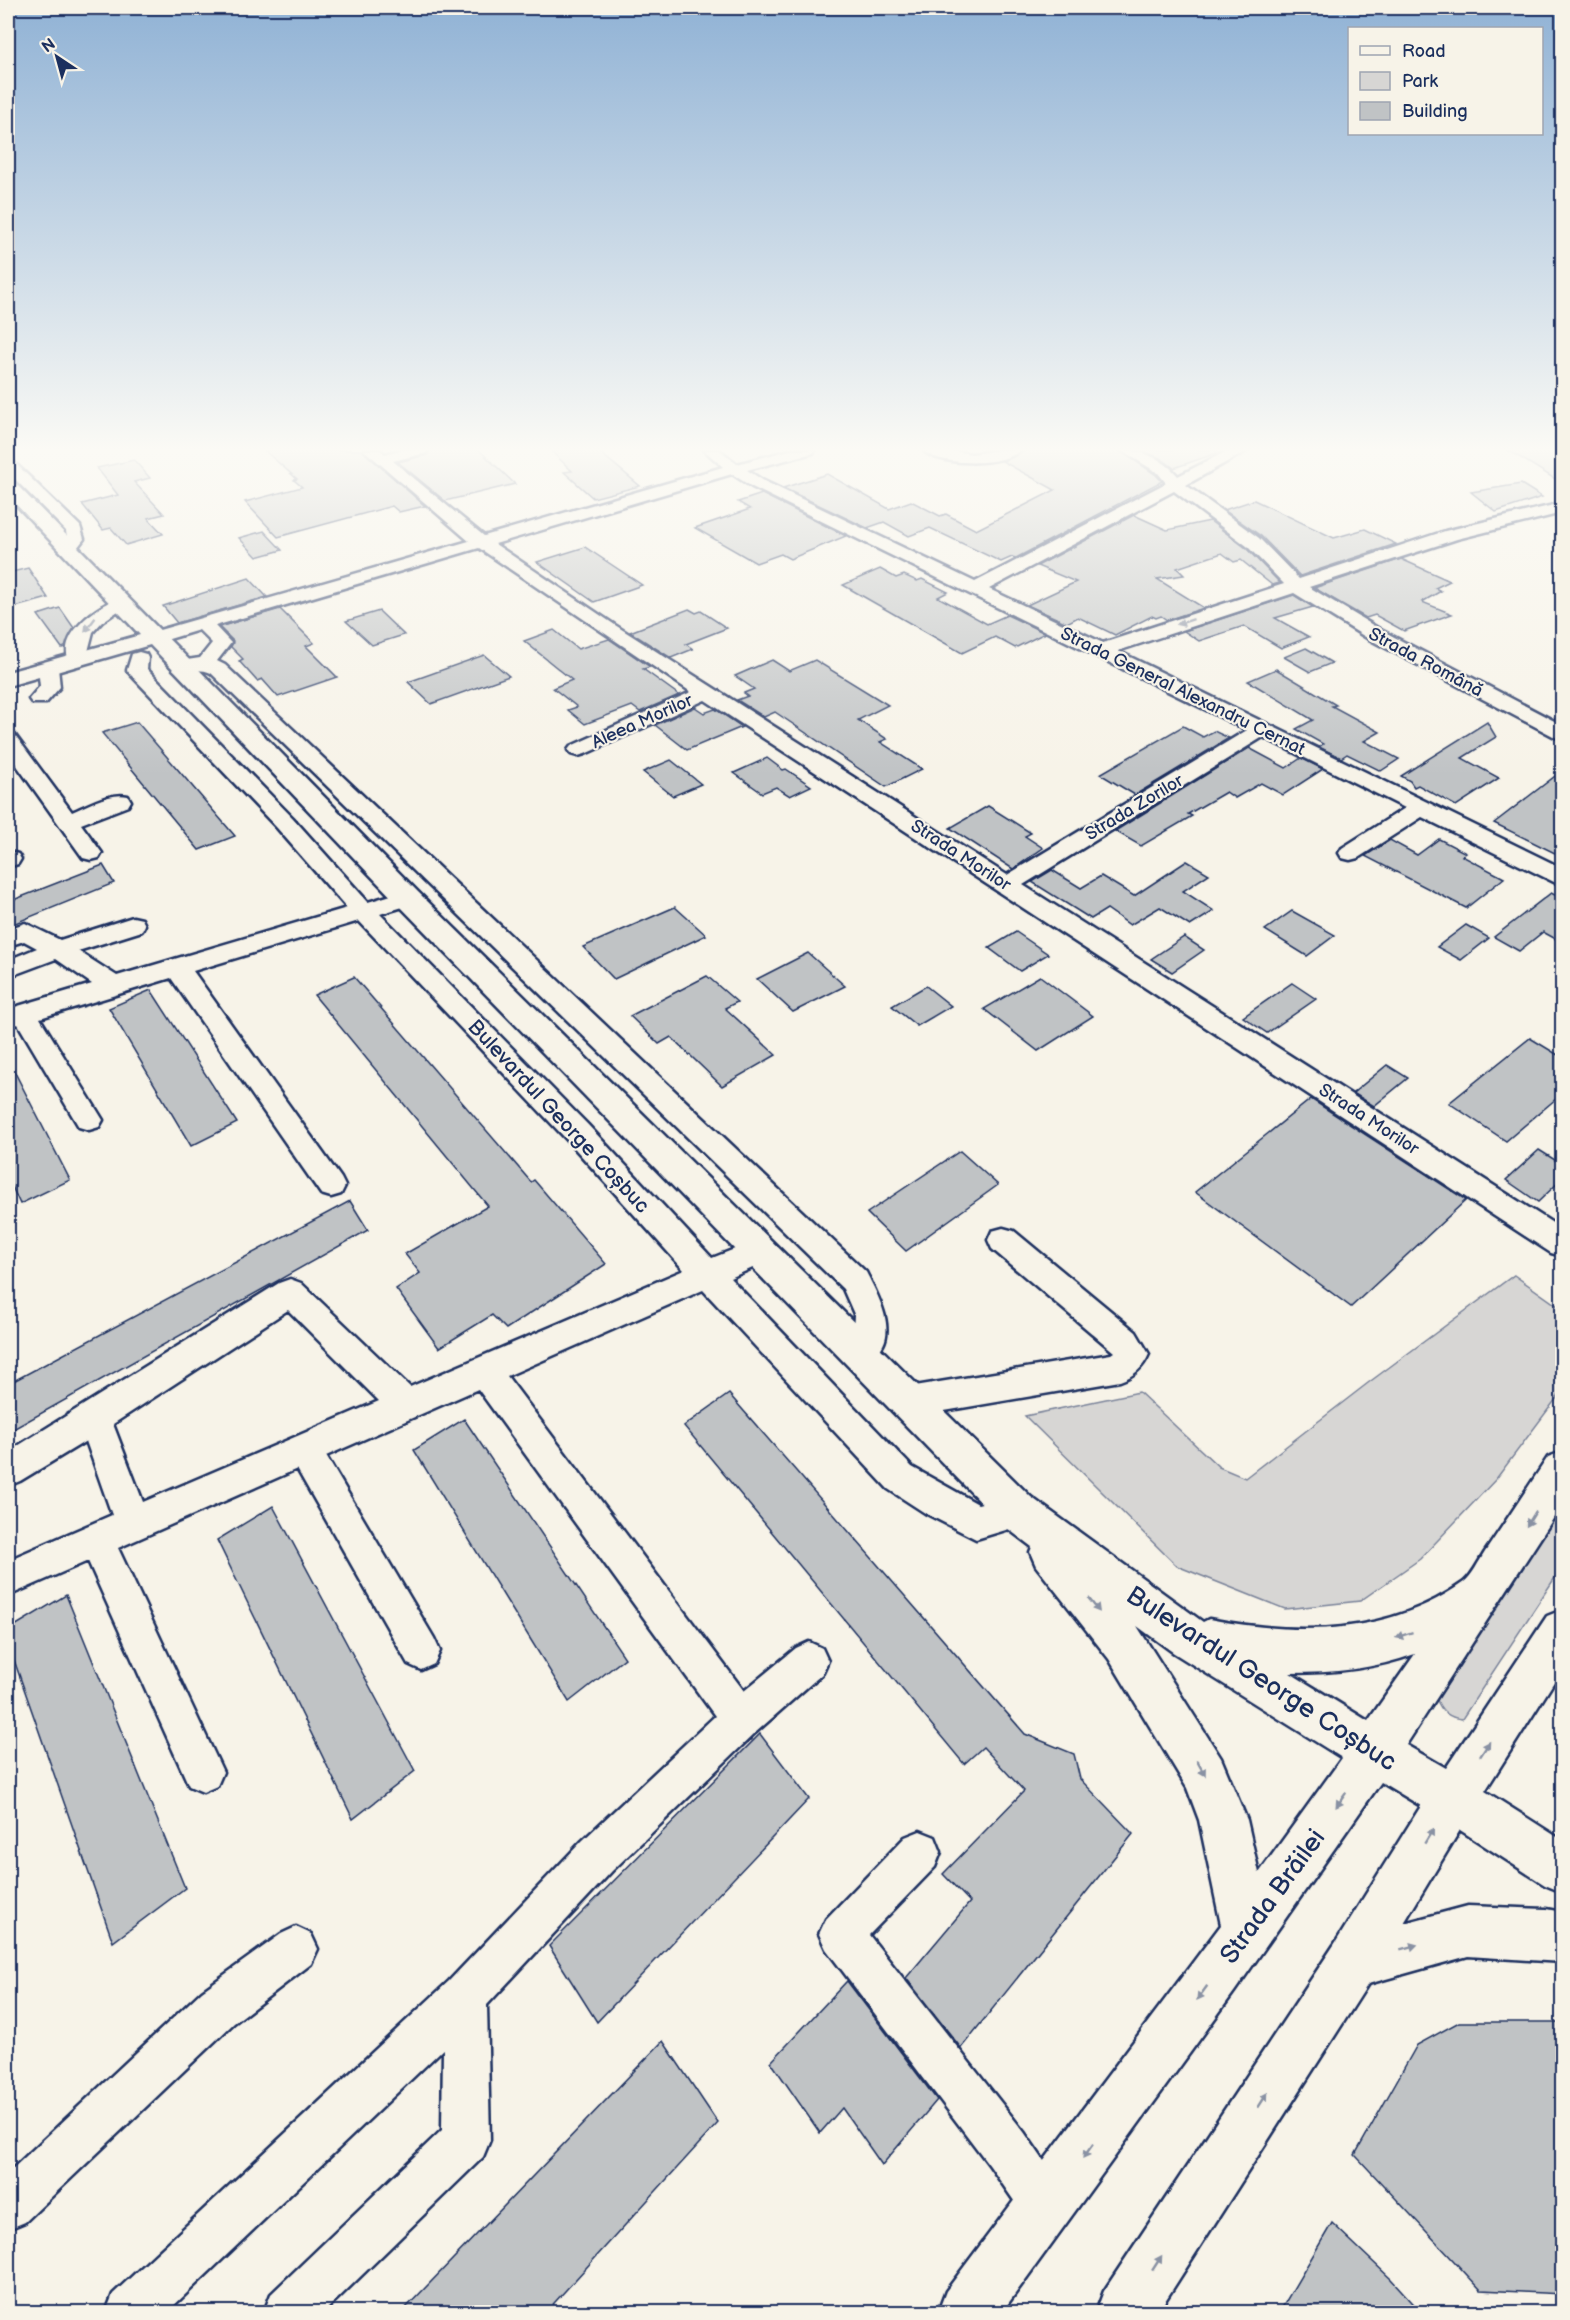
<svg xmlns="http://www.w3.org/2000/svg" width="1570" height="2320" font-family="'Balsamiq Sans',sans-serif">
<rect width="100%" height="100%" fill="#f7f3e8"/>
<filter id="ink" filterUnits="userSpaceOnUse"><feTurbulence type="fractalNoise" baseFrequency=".0167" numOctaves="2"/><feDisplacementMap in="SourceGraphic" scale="12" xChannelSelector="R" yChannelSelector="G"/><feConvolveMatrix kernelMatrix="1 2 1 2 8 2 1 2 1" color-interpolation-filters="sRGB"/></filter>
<g filter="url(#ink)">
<g fill="#d7d6d4" stroke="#798299" stroke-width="1.5">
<polygon points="1514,1275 1562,1309 1562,1391 1496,1479 1420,1559 1360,1601 1285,1609 1177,1566 1025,1416 1139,1392 1219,1467 1245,1478 1368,1383"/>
<path d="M1562,1506V1567L1462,1719C1450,1718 1441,1711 1437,1700Z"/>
</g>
<g fill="#c0c3c5" stroke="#1b2f5e" stroke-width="1.5">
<polygon points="264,450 362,450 425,506 399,512 392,506 278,537 245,502 302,487 294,480 297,479"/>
<polygon points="430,450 479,450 515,484 445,501 398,462 427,455"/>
<polygon points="550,450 597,450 640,486 593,498 564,472 572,471"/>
<polygon points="1026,450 1119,450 1156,475 1162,481 1016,558 1012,557 1001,562 930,528 909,536 884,522 867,528 783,488 827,474 889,509 911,501 940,516 946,514 976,530 1055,490 1002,461"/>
<polygon points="1140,450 1216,450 1217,453 1174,468 1160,458"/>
<polygon points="1508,450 1563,450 1563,484"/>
<polygon points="134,460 150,478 134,482 164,514 148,518 163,534 126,545 111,528 103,530 82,504 118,495 97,468"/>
<polygon points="1521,484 1542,497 1496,512 1471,492"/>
<polygon points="762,494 846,536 790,559 781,554 756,563 695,528 750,509 738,502"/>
<polygon points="1254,500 1334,538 1365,529 1396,544 1300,576 1261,536 1224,510"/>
<polygon points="1134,515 1167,530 1210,521 1246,548 1280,583 1272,585 1241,560 1234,562 1222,553 1177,568 1184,575 1157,579 1204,608 1167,620 1161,616 1156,618 1152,616 1115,635 1078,617 1067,623 1027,605 1076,582 1037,566"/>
<polygon points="264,531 282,550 257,557 239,538"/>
<polygon points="585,547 642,585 594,602 537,562"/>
<polygon points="1401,559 1450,581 1435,588 1441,591 1422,602 1452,614 1404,631 1375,615 1366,618 1314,588"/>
<polygon points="28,568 48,598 8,609 8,573"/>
<polygon points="880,569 896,578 904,575 917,581 922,579 948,592 938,597 987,624 1007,615 1045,633 1015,648 995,637 962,653 843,585"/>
<polygon points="249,578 267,597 177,623 163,606"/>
<polygon points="1294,595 1313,607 1275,618 1309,637 1281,648 1244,626 1199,641 1184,631"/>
<polygon points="60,608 74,628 65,647 62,648 38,615"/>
<polygon points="280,609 314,643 306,646 337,677 278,697 262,679 257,681 239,661 243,659 231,647 233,641 219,627"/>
<polygon points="689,609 696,613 701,611 727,628 686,644 693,649 671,658 630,632"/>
<polygon points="379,611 404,635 372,645 346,621"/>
<polygon points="554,630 578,649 609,639 650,667 643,669 679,695 640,712 632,706 585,724 568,710 577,707 553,688 572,680 524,641"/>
<polygon points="1306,648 1332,663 1310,672 1284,657"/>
<polygon points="484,655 509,676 431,704 408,682"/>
<polygon points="772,660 789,671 815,660 888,705 858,720 887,739 880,742 922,769 886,787 775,712 764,717 737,700 748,696 744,693 754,689 735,676"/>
<polygon points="1276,669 1336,705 1332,706 1380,732 1364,741 1399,759 1381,771 1347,754 1341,758 1319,747 1323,744 1296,729 1313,720 1248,681"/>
<polygon points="695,707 704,713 715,709 742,727 687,750 655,725"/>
<polygon points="137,722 235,836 199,850 102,733"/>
<polygon points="1487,722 1496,737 1462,758 1499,778 1456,806 1418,785 1414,787 1410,781 1401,776"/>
<polygon points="1183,726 1203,737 1214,731 1229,738 1135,795 1100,774"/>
<polygon points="1249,748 1286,768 1301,758 1323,769 1283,795 1261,783 1235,798 1226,792 1188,814 1192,816 1141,846 1115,831"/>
<polygon points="767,758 783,770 786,769 811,786 790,796 776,787 762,793 734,773"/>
<polygon points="671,760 701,784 673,796 643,772"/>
<polygon points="1563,770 1563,857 1494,823"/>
<polygon points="988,806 1031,833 1025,836 1043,848 1013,869 950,828"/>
<polygon points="1439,839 1466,853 1462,856 1504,878 1466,908 1365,856 1390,840 1417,855"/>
<polygon points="1187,861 1209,874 1183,891 1214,911 1190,926 1160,907 1130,925 1107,909 1091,919 1032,882 1052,870 1081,888 1101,876 1134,896"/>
<polygon points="103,865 114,883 8,926 8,902"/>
<polygon points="1551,893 1563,899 1563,943 1543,932 1519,951 1494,937"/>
<polygon points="675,907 706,935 614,979 583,947"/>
<polygon points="1292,911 1335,935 1307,956 1265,930"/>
<polygon points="1466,925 1489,938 1461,960 1437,947"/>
<polygon points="1016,932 1048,954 1020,971 989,948"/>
<polygon points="1184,937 1204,950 1172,972 1151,959"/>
<polygon points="808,953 845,986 793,1012 757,979"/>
<polygon points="707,976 737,1002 725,1008 776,1055 722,1086 671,1037 659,1044 630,1016"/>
<polygon points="1040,976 1093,1016 1038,1051 984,1009"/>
<polygon points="354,977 531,1182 534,1180 606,1264 506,1329 492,1315 439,1348 396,1289 420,1273 405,1254 488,1206 314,995"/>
<polygon points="1292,983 1316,999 1267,1033 1243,1017"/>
<polygon points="926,986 951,1006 917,1026 892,1006"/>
<polygon points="151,990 237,1123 191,1146 109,1008"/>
<polygon points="1530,1038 1563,1058 1563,1093 1506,1141 1449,1103"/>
<polygon points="8,1059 70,1180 20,1204 8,1178"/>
<polygon points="1387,1065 1408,1078 1374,1106 1353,1093"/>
<polygon points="1311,1099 1466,1200 1351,1307 1195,1192"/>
<polygon points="1539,1150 1563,1165 1563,1178 1538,1202 1506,1180"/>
<polygon points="960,1151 998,1185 906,1251 867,1213"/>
<polygon points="350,1201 368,1230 8,1432 8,1384"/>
<polygon points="729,1394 1025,1734 1074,1754 1080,1779 1133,1834 961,2048 906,1978 970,1902 943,1874 1024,1791 983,1747 964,1764 684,1426"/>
<polygon points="464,1419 625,1658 569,1702 414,1450"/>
<polygon points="273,1506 415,1771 353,1819 217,1540"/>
<polygon points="66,1595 185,1888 113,1942 8,1643 8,1630"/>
<polygon points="760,1734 809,1799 597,2022 549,1946"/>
<polygon points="847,1981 937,2100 882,2165 842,2108 820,2133 771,2062"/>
<polygon points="1459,2022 1563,2022 1563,2294 1481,2290 1355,2155 1417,2045"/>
<polygon points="663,2041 718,2123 545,2313 401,2313"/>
<polygon points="1332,2223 1391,2279 1422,2313 1279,2313"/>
</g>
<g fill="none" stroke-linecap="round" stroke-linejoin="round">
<g stroke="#1b2f5e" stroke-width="5">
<g id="minor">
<path d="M364,450H380L385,454L400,450H428L426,453L393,461L484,536L723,467L704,450H720L737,464L790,450H815L813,453L747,470L764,481L975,582L1166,483L1158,473L1121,450C1142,450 1164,459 1178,476L1229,450H1248L1186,485L1259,538L1299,579L1445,531L1562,503V513L1457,539L1309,587L1381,630L1562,725V739L1555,737L1367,638L1294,593L1118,651L1562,868V884L1554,882L1422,817L1358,858L1350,860L1342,858L1339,853L1342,848L1405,808L1263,737L1023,885L1562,1229V1256L1551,1253L705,700L585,754L578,756L571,754L568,750L571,746L691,692L479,548L215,626L231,643L217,661L225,665L866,1272C878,1296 902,1337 872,1357C862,1364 856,1364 846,1360L841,1350L846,1340L853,1335L854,1314L843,1289L211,673C199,667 187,673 174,670L171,666L174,662L200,658L212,643L199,630L156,643L149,641L147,637L149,633L469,541ZM732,474L752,487L1247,730L1007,875L615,625L495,544ZM1174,491L1247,546L1284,584L1103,643L989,589Z"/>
<path d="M923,450H947L972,454L999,450H1020C1005,467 937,466 923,450Z"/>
<polygon points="8,459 13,461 80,526 84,539 74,552 62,552 60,548 67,538 66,531 8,472"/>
<path d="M121,598L127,599L130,603L102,622L93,632L85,663H71C53,637 100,603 121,598Z"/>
<path d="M139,652L146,654L148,658L147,669L293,818L368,902L408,890L416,893L420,898L416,903L380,914L588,1125L712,1258L760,1239L771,1242L775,1251L771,1260L730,1278L912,1467L978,1504L1017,1494L1029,1499L1035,1511L1029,1523L976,1539L925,1513L888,1489L703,1290L507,1376L744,1691L796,1648L809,1642L822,1648L828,1661L822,1674L755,1733L612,1871L487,2005L490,2140L483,2157L324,2312H264L271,2294L442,2130L443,2049L167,2312H106L113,2294L449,1981L582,1841L715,1716L478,1389L326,1456L434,1638L440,1651L434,1664L421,1670L408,1664L297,1469L118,1548L223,1772L217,1786L203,1792L189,1786L88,1561L8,1596V1560L112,1515L86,1441L20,1481L8,1486V1452L279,1283L290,1279L301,1283L410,1387L684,1270L568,1141L359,921L193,971L341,1178L345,1186L341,1194L331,1197L321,1194L171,978L40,1018L103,1120L99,1127L89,1130L79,1127L18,1024L8,1027V1009L92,984L56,959L8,977V960L37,948L24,941L8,946V929L25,923L60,940L133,917L142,919L145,925L142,931L78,951L117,976L347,908L277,828L130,674L127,670L132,654ZM288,1310L379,1401L143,1502L113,1424Z"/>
<polygon points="48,662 55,664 58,668 60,687 46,703 32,703 29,699 40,686 38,668 41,664"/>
<path d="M8,733L15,735L72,812C89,805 110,792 128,796L131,801L128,806L81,824L102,853L99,858L91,860L83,858L8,753Z"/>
<polygon points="10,852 18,854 21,859 18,864 8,867 8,853"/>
<path d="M1003,1228L1014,1231L1136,1332L1149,1354C1143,1368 1134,1376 1120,1381L909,1417L897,1413L892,1402L897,1391L909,1387L1111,1354L1114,1352L992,1249L988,1240L992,1231Z"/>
<polygon points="920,1831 935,1837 941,1852 935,1867 869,1935 1024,2132 1064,2190 1071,2207 1064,2224 1047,2231 1030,2224 990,2166 826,1949 819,1934 826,1919 905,1837"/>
<polygon points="296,1927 311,1934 318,1949 311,1964 234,2023 25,2222 8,2229 8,2173 202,1991 281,1934"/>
</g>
</g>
<g stroke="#1b2f5e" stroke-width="5">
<path id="major" d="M8,481L14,482L418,892L1031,1497L1203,1622L1209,1619C1296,1636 1389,1636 1464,1582C1472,1576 1479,1561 1485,1552C1506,1521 1527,1489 1548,1457L1562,1452V1505L1406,1745L1446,1768L1547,1616L1562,1610V1669L1485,1791L1562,1840V1892L1545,1885L1460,1830L1404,1923L1468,1906L1546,1909L1562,1912V1962L1468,1956L1368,1984L1158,2312H1096L1104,2291L1334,1945L1421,1806L1381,1782L1234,1992L1002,2312H938L946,2291L1221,1925L1199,1820L1187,1788L1109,1659L1036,1566L1030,1552L1032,1547L1003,1525L398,904L150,645L8,686V672L140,635L8,496ZM1137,1626L1174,1653L1342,1758L1259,1873L1247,1820L1221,1758ZM1415,1654L1368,1721L1290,1673C1333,1673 1375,1669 1415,1654Z"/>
</g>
<use href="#minor" fill="#f7f3e8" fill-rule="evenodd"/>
<use href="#major" fill="#f7f3e8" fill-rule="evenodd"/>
</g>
<defs><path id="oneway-solid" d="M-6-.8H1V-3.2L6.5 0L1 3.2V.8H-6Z" transform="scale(1.5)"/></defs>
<g fill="#8991a3">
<use href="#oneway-solid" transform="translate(1185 622) rotate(162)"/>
<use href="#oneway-solid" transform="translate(90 625) rotate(127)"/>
<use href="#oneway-solid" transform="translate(1531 1519) rotate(122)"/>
<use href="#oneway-solid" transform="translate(1094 1605) rotate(52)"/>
<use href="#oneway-solid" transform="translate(1404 1635) rotate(162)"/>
<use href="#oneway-solid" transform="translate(1485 1749) rotate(-57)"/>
<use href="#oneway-solid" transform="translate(1201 1768) rotate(61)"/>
<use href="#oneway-solid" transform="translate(1341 1800) rotate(125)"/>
<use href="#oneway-solid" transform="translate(1429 1836) rotate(-59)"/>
<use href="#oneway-solid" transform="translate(1409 1947) rotate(-15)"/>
<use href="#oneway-solid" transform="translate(1202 1993) rotate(126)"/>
<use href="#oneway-solid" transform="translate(1263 2100) rotate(-57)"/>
<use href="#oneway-solid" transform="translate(1088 2151) rotate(126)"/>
<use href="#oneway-solid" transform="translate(1157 2263) rotate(-57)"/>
</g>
</g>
<linearGradient id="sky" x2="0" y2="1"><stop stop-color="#90b2d5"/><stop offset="0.58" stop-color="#fbfaf5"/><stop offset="1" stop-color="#fbfaf5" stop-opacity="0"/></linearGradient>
<rect width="1570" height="775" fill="url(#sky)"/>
<g text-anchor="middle" stroke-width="4.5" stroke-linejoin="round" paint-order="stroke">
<g font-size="18" fill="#1b2f5e" stroke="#f7f3e8">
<text transform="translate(1426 662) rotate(28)" y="6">Strada Română</text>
<text transform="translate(1183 691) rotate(26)" y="6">Strada General Alexandru Cernat</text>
<text transform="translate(642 721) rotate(-24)" y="6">Aleea Morilor</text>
<text transform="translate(1134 807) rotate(-31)" y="6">Strada Zorilor</text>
<text transform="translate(961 855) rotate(33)" y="6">Strada Morilor</text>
<text transform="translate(1369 1119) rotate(33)" y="6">Strada Morilor</text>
</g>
<g font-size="21" fill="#1b2f5e" stroke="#f7f3e8">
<text transform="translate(559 1116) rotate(47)" y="7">Bulevardul George Coșbuc</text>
</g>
<g font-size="26" fill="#1b2f5e" stroke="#f7f3e8">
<text transform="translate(1262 1678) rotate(33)" y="9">Bulevardul George Coșbuc</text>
<text transform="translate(1272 1896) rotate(-54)" y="9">Strada Brăilei</text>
</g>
</g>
<rect width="1570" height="2320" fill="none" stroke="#f7f3e8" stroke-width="30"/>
<rect x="15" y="15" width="1540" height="2290" fill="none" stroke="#1b2f5e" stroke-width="2" filter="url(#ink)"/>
<rect x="1348" y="27" width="195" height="108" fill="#f7f3e8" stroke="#9fa5b1" stroke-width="1.5"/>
<rect x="1360" y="46" width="30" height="9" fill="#f7f3e8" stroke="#9fa5b1" stroke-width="1.5"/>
<text x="1402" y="57" font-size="18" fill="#1b2f5e">Road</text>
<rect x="1360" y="72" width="30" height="18" fill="#d7d6d4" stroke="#9fa5b1" stroke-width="1.5"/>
<text x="1402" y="87" font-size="18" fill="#1b2f5e">Park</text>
<rect x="1360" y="102" width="30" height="18" fill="#c0c3c5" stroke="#9fa5b1" stroke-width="1.5"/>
<text x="1402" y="117" font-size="18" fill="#1b2f5e">Building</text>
<g transform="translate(57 57) rotate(324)" stroke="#f7f3e8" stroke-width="4.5" paint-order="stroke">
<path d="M0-4.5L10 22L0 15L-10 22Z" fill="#1b2f5e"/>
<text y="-9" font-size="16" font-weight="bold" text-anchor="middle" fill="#1b2f5e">N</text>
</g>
</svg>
